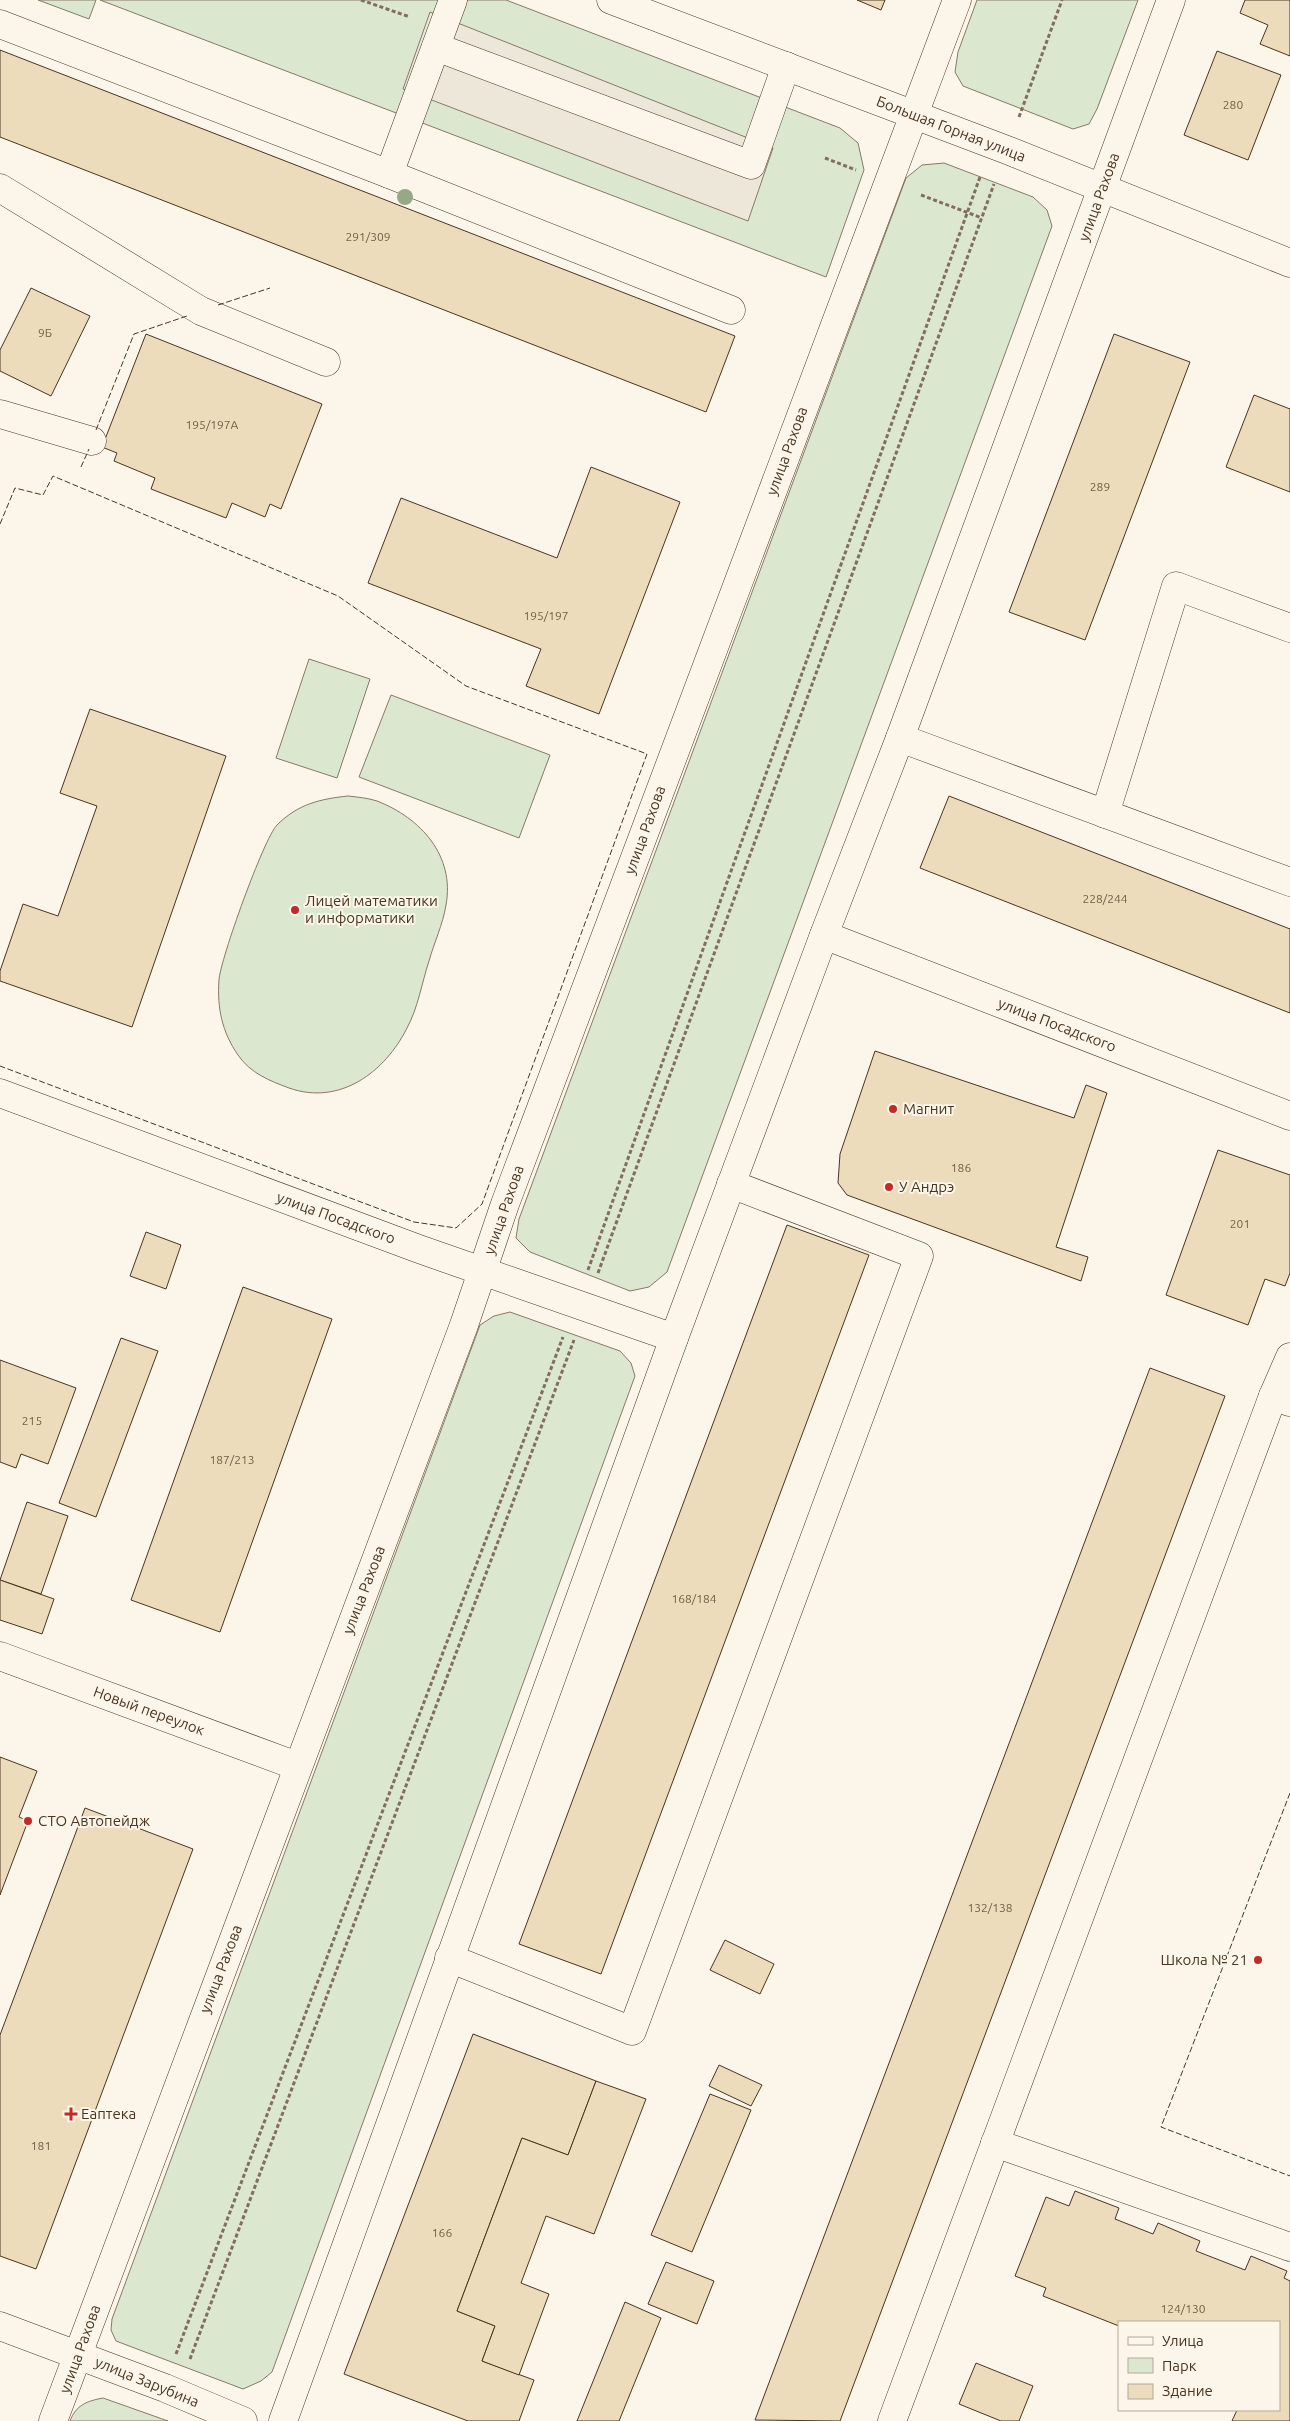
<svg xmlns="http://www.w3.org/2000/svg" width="1290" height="2421" font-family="Ubuntu,sans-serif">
<rect width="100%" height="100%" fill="#fbf6e9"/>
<g fill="#dce7d0" stroke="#887966">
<polygon points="38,0 96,0 89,19"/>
<polygon points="100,0 506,0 840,128 858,143 864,170 826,277"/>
<polygon points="977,0 1138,0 1097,109 1089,124 1073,129 963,86 955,72 958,52"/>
<polygon points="944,163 1033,197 1047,210 1052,226 667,1272 649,1287 630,1291 530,1252 516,1238 519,1219 906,178 922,165"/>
<polygon points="309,659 370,679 337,778 276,758"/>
<polygon points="391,695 550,755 519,838 359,777"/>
<path d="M348,796C357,797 368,798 377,801C421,818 455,856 446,905C443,924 434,943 429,961C422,982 418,1008 407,1028C385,1072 340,1106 289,1088C270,1081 250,1073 238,1055C222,1032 217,1008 219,980C220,960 264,838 277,825C298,804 320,799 348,796Z"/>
<polygon points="510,1312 620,1351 631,1363 635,1376 272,2372 261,2381 243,2389 116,2341 111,2330 112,2319 480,1325 494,1316"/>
<path d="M103,2398L168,2421H70C76,2405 87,2401 103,2398Z"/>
</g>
<polygon fill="#ede7d9" stroke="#887966" points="430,12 773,148 748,221 403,89"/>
<g fill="#ecdcbc" stroke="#4a3520">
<polygon points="857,0 885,0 881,10"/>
<polygon points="1245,0 1290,0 1290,56 1260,44 1268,25 1240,13"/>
<polygon points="0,50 735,336 706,412 0,137"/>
<polygon points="1217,51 1281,75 1248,160 1184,135"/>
<polygon points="31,288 90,316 51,396 0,371 0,350"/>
<polygon points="146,334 322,404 281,509 270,504 265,517 232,503 226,518 151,489 155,478 114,461 117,453 102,447"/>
<polygon points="1114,334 1190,362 1085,640 1009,612"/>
<polygon points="1254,395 1290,409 1290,492 1226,467"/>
<polygon points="591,467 680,502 599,714 526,686 541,649 368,583 401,498 557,558"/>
<polygon points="90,709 226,756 132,1027 0,981 0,971 23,904 58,916 97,806 60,793"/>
<polygon points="949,796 1290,929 1290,1013 920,868"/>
<polygon points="875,1051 1074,1118 1086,1085 1107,1093 1056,1247 1088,1257 1081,1281 847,1195 838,1183 840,1154"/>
<polygon points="1218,1150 1290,1175 1290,1273 1285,1286 1265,1279 1248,1325 1166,1295"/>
<polygon points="787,1225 869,1255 601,1974 519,1944"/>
<polygon points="146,1232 181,1245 166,1289 130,1276"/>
<polygon points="243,1287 332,1319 220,1632 131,1600"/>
<polygon points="121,1338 158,1351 96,1517 59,1503"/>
<polygon points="0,1360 76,1388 48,1464 21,1454 16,1468 0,1462"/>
<polygon points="1150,1368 1225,1396 840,2421 755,2420"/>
<polygon points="27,1502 68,1516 41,1594 0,1580"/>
<polygon points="0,1580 54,1599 42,1634 0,1620"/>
<polygon points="0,1757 37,1771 19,1817 28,1821 0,1895"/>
<polygon points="85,1808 193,1849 36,2269 0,2256 0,2035"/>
<polygon points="725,1940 774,1964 760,1994 710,1970"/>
<polygon points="473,2034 596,2081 568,2155 522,2138 457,2311 495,2326 482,2361 534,2380 519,2421 468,2421 344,2374"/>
<polygon points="719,2065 762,2085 751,2106 709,2086"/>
<polygon points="596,2081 646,2099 594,2234 546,2216 521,2283 549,2294 519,2375 482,2361 495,2326 457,2311 522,2138 568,2155"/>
<polygon points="710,2094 751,2110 692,2252 651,2235"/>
<polygon points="1075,2191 1119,2208 1115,2219 1153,2234 1158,2223 1200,2241 1196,2251 1245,2270 1251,2256 1287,2271 1284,2278 1290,2281 1290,2421 1232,2421 1237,2410 1279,2410 1279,2322 1119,2322 1119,2326 1043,2296 1046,2288 1015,2276 1046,2197 1069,2206"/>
<polygon points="666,2262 714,2281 697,2324 648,2304"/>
<polygon points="625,2302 661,2318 619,2421 577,2421"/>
<polygon points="976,2363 1033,2386 1019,2421 1001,2421 959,2404"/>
</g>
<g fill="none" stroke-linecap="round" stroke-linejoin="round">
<g stroke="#4a3520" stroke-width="29">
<g id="minor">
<polyline points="0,24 389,174 453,0"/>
<polyline points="436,47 751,165 786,66"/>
<polyline points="389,174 731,310"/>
<polyline points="0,188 201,311 326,362"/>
<polyline points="0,414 92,441"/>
<polyline points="900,738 1290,882"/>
<polyline points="1105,814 1176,586 1290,628"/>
<polyline points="824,935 1290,1116"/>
<polyline points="0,1093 419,1249 674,1338"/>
<polyline points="1289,1402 1273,1396 1290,1357"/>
<polyline points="0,1656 297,1766"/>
<polyline points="449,1958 632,2031 919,1256 731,1184"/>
<polyline points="995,2143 1290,2247"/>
<polyline points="0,2326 165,2388 243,2421"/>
<polyline points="53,2421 464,1325 505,1204 957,0"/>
<polyline points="283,2421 674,1338 824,935 900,738 1171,0"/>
<polyline points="892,2421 1273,1396"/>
</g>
</g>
<g stroke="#4a3520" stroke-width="29">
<polyline id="major" points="611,0 1007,150 1290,263"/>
</g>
<g stroke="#7f6f5c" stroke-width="3" stroke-dasharray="4 2.5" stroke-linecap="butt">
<polyline points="361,0 410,17"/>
<polyline points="1019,117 1062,0"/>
<polyline points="825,158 856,170"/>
<polyline points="921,195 982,218"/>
<polyline points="588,1270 980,177"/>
<polyline points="598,1273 994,184"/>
<polyline points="176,2354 563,1337"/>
<polyline points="190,2359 574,1340"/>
</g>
<use href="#minor" stroke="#fbf6e9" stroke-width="28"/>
<use href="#major" stroke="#fbf6e9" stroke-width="28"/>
<g stroke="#4a3520" stroke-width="1" stroke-dasharray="6 2.5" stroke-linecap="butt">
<polyline points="218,305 270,288"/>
<polyline points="96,430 134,334 187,316"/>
<polyline points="81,467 89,449"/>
<polyline points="0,524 15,488 43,495 53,476 338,596 466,686 647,754 482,1204 456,1228 414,1222 0,1066"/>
<polyline points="1290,1793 1161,2127 1290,2176"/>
</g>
</g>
<circle fill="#96a887" cx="405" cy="197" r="8"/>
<g fill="#c62828" stroke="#fbf6e9" stroke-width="2">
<circle cx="295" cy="910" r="5"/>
<circle cx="893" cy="1109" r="5"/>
<circle cx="889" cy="1187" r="5"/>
<circle cx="28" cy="1821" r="5"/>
<circle cx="1258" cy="1960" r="5"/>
<path d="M68.5 2106.5h5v5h5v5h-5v5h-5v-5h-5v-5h5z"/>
</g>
<g text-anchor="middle" stroke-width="4" stroke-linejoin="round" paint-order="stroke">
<g font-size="12" fill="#725f47">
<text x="1233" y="109">280</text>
<text x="368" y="241">291/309</text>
<text x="45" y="337">9Б</text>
<text x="212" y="429">195/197А</text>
<text x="1100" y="491">289</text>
<text x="546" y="620">195/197</text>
<text x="1105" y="903">228/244</text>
<text x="961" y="1172">186</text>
<text x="1240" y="1228">201</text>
<text x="32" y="1425">215</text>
<text x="232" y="1464">187/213</text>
<text x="694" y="1603">168/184</text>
<text x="990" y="1912">132/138</text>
<text x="41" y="2150">181</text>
<text x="442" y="2237">166</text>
<text x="1183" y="2313">124/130</text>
</g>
<g font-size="15" fill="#4a3520" stroke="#fbf6e9">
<text transform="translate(951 129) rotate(21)" y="5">Большая Горная улица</text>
<text transform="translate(1099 197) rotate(-70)" y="5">улица Рахова</text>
<text transform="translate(787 451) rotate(-70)" y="5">улица Рахова</text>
<text transform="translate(645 830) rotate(-70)" y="5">улица Рахова</text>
<text transform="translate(1057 1025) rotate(21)" y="5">улица Посадского</text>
<text transform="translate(504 1210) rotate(-71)" y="5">улица Рахова</text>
<text transform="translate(336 1218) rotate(20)" y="5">улица Посадского</text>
<text transform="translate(364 1590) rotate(-69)" y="5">улица Рахова</text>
<text transform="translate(149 1711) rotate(20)" y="5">Новый переулок</text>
<text transform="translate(221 1969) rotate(-69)" y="5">улица Рахова</text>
<text transform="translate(80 2349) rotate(-70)" y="5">улица Рахова</text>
<text transform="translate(147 2382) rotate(22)" y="5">улица Зарубина</text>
</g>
<g font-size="15" fill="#4a3520" stroke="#fbf6e9" text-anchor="start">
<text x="305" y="906">Лицей математики<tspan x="305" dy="17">и информатики</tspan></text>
<text x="903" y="1114">Магнит</text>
<text x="899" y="1192">У Андрэ</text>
<text x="38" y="1826">СТО Автопейдж</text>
<text x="1248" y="1965" text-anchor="end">Школа № 21</text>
<text x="81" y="2119">Еаптека</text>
</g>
</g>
<rect x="1118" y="2321" width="162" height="90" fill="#fbf6e9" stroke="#b4a999"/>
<rect x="1128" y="2337" width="25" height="8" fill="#fbf6e9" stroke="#b4a999"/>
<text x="1162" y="2346" font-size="15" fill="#4a3520">Улица</text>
<rect x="1128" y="2358" width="25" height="15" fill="#dce7d0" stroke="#b4a999"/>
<text x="1162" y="2371" font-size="15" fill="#4a3520">Парк</text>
<rect x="1128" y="2384" width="25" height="15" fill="#ecdcbc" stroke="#b4a999"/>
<text x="1162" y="2396" font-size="15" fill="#4a3520">Здание</text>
</svg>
